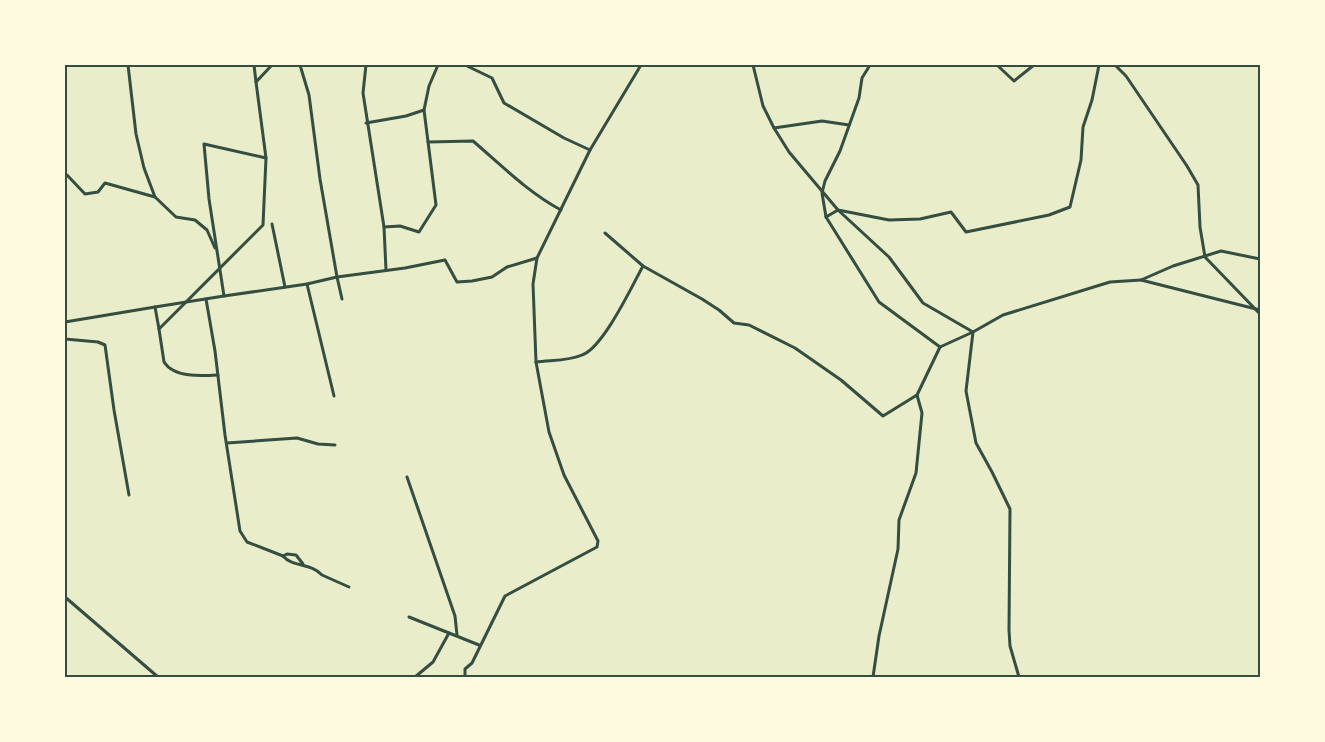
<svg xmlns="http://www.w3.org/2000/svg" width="1325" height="742" font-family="'Work Sans',sans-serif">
<rect width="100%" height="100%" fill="#e9edc9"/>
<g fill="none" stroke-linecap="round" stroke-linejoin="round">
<g stroke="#344e41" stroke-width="3">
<polyline points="128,65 136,134 144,168 155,197 176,217 195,220 207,230 215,248"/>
<polyline points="254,65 256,82"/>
<polyline points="300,65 309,95 320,179 337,277 342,299"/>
<polyline points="366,65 363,93 384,227 386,270"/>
<polyline points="465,65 492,78 504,103 564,138 590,150 641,65"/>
<polyline points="753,65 763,106 774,128 789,152 838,210 889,220 920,219 951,212 966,232 1049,215 1070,207 1081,160 1083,127 1092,100 1099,65"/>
<polyline points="870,65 862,78 859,98 840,151 825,181 822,193 826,217 879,302 940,347 917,395 922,413 916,473 899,520 898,549 879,636 873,677"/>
<polyline points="997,65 1014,81 1034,65"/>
<polyline points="1115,65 1126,76 1187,166 1198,185 1200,227 1205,257 1260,314"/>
<polyline points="366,123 406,116 424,110"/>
<polyline points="774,128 822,121 849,125"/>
<path d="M428,142L473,141C501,165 529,193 561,210"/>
<polyline points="266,158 204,144 209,199 224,296 307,284 337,277 405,268 445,260 457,282 472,281 492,277 507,267 537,258"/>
<polyline points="65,175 67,175 85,194 98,192 105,183 155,197"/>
<polyline points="826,217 838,210 889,257 923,303 973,332 966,391 976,443 992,472 1010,509 1009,630 1010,646 1019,677"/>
<polyline points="272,224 285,287"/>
<polyline points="384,227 400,226 419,232 436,205 424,110 429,86 438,65"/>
<polyline points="605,233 643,266 702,299 719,310 734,323 749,325 795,348 841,380 883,416 917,395"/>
<polyline points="1141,280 1260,310"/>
<polyline points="307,284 334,396"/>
<path d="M206,299L215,351L225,435L240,531L247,542L283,556C292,567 311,563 322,575L349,587"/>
<polyline points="155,307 224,296"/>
<path d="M65,322L155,307L159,329L164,362C174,378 202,376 218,375"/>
<polyline points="159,329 263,225 266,158 256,82 272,65"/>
<polyline points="65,339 98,342 105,345 114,410 129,495"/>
<polyline points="940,347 973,332 1003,315 1110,282 1141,280 1173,266 1221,251 1260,259"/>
<path d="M536,362C551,360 569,361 582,355C603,348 632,286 643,266"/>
<polyline points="227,443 297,438 318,444 335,445"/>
<polyline points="407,477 455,616 457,635"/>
<polyline points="283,556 287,554 296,555 303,564"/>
<polyline points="65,597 158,677"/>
<polyline points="409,617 479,645"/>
<polyline points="415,677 433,662 449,633"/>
<polyline points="465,677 465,669 472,663 505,596 597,547 598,541 564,475 549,432 536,362 533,284 537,258 590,150"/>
</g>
</g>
<rect width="1325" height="742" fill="none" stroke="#fefae0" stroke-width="132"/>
<rect x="66" y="66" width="1193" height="610" fill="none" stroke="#344e41" stroke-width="2"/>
</svg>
